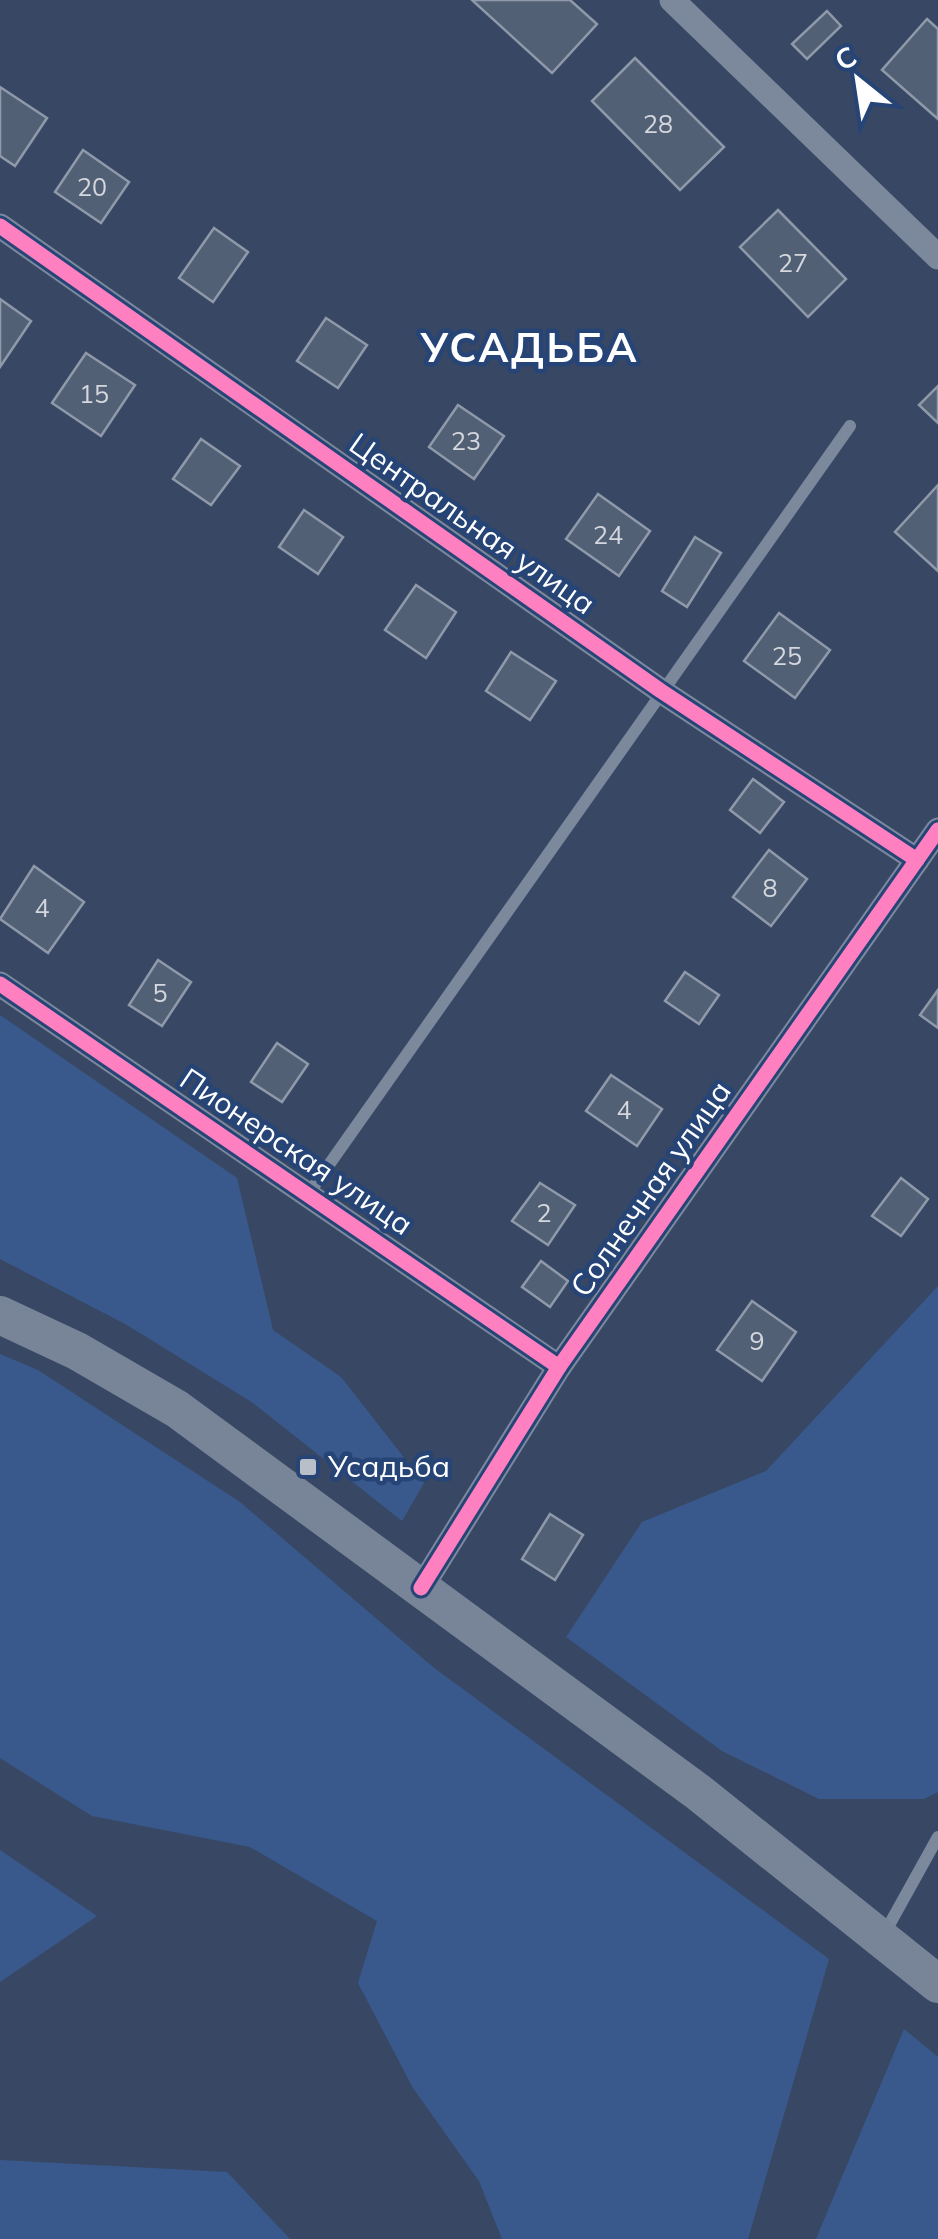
<svg xmlns="http://www.w3.org/2000/svg" width="938" height="2239" font-family="Mulish,sans-serif">
<rect width="100%" height="100%" fill="#384864"/>
<g fill="#39598d">
<polygon points="0,1015 237,1178 273,1330 341,1377 424,1483 402,1521 253,1403 127,1325 0,1259"/>
<polygon points="938,1286 938,1792 924,1799 819,1799 722,1751 566,1637 642,1522 766,1471"/>
<polygon points="0,1354 38,1370 240,1502 433,1667 829,1959 748,2239 502,2239 479,2181 413,2088 358,1983 377,1921 250,1847 92,1816 0,1758"/>
<polygon points="0,1850 97,1916 0,1982"/>
<polygon points="904,2029 938,2057 938,2239 816,2239"/>
<polygon points="0,2160 227,2172 290,2239 0,2239"/>
</g>
<g fill="#526076" stroke="#8f99aa" stroke-width="2.5">
<polygon points="472,0 570,0 597,24 552,73"/>
<polygon points="827,11 841,26 807,59 792,44"/>
<polygon points="927,19 938,29 938,119 882,70"/>
<polygon points="635,58 724,147 680,190 592,101"/>
<polygon points="0,87 47,118 15,166 0,156"/>
<polygon points="83,150 129,182 101,223 55,192"/>
<polygon points="778,210 846,279 808,317 740,247"/>
<polygon points="214,228 248,252 213,302 179,278"/>
<polygon points="0,299 31,321 0,367"/>
<polygon points="326,318 367,345 338,388 297,361"/>
<polygon points="86,353 135,385 101,436 52,403"/>
<polygon points="938,386 938,423 919,405"/>
<polygon points="458,405 504,436 474,479 429,447"/>
<polygon points="201,439 240,466 211,505 173,479"/>
<polygon points="938,485 938,571 895,532"/>
<polygon points="598,494 650,531 619,576 566,539"/>
<polygon points="304,510 343,537 318,574 279,547"/>
<polygon points="695,537 721,553 687,607 662,591"/>
<polygon points="416,585 456,612 426,658 385,630"/>
<polygon points="779,613 830,650 795,698 744,661"/>
<polygon points="511,652 556,681 530,720 486,691"/>
<polygon points="753,779 784,802 760,833 730,810"/>
<polygon points="769,850 807,879 771,926 733,897"/>
<polygon points="34,866 84,902 48,953 0,919"/>
<polygon points="158,960 191,982 162,1026 129,1005"/>
<polygon points="685,972 719,995 699,1024 665,1001"/>
<polygon points="938,990 938,1028 920,1015"/>
<polygon points="277,1043 308,1064 282,1102 251,1082"/>
<polygon points="611,1075 662,1109 637,1146 586,1111"/>
<polygon points="901,1178 928,1199 901,1236 872,1216"/>
<polygon points="540,1183 575,1205 548,1245 512,1221"/>
<polygon points="541,1261 568,1281 550,1307 522,1287"/>
<polygon points="752,1301 796,1332 762,1381 717,1350"/>
<polygon points="550,1514 583,1535 555,1580 522,1559"/>
</g>
<g fill="none" stroke-linecap="round" stroke-linejoin="round">
<g stroke="#7c889b" stroke-width="12">
<polyline points="309,1193 850,426"/>
<polyline points="883,1936 938,1837"/>
</g>
<g stroke="#7c889b" stroke-width="25">
<polyline points="672,0 938,257"/>
<polyline points="0,226 661,691 917,860"/>
<polyline points="0,984 559,1367"/>
<polyline points="421,1588 559,1367 938,830"/>
</g>
<polyline stroke="#788497" stroke-width="38" points="0,1315 77,1351 177,1409 698,1792 938,1984"/>
<g stroke="#264476" stroke-width="21">
<g id="cycleway">
<polyline points="0,226 661,691 917,860"/>
<polyline points="0,984 559,1367"/>
<polyline points="421,1588 559,1367 938,830"/>
</g>
</g>
<use href="#cycleway" stroke="#ff80c0" stroke-width="15"/>
</g>
<rect fill="#b9bfc9" stroke="#264476" stroke-width="4" x="298" y="1457" width="20" height="20" rx="5"/>
<g text-anchor="middle" stroke-width="9" stroke-linejoin="round" paint-order="stroke">
<g font-size="25" fill="#d4d7dd">
<text x="658" y="133">28</text>
<text x="92" y="196">20</text>
<text x="793" y="272">27</text>
<text x="94" y="403">15</text>
<text x="466" y="450">23</text>
<text x="608" y="544">24</text>
<text x="787" y="665">25</text>
<text x="770" y="897">8</text>
<text x="42" y="917">4</text>
<text x="160" y="1002">5</text>
<text x="624" y="1119">4</text>
<text x="544" y="1222">2</text>
<text x="757" y="1350">9</text>
</g>
<g font-size="30" fill="#fff" stroke="#264476">
<text transform="translate(472 524) rotate(35)" y="10">Центральная улица</text>
<text transform="translate(296 1152) rotate(34)" y="10">Пионерская улица</text>
<text transform="translate(651 1189) rotate(-55)" y="10">Солнечная улица</text>
</g>
<g font-size="30" fill="#fff" stroke="#264476" text-anchor="start">
<text x="328" y="1477">Усадьба</text>
</g>
<g font-size="40" font-weight="bold" letter-spacing="2.5" fill="#fff" stroke="#264476">
<text x="530" y="362">УСАДЬБА</text>
</g>
</g>
<g transform="translate(858 80) rotate(330)" stroke="#264476" stroke-width="8" paint-order="stroke">
<path d="M0-8L18 38L0 25L-18 38Z" fill="#ffffff"/>
<text y="-15" font-size="28" font-weight="bold" text-anchor="middle" fill="#ffffff">С</text>
</g>
</svg>
